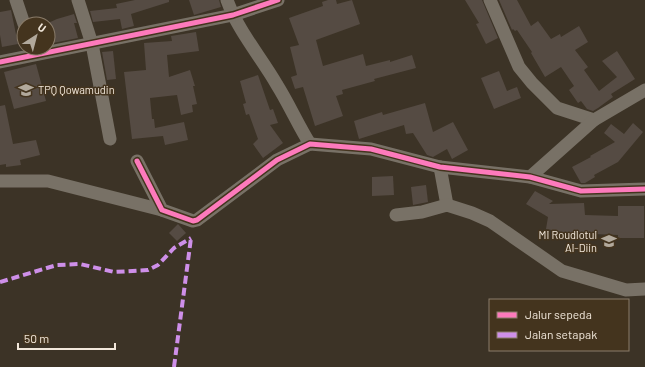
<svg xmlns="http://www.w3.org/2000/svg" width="645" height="367" font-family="Barlow,sans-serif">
<rect width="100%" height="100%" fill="#3c3326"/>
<g fill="#554b43">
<polygon points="135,0 169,0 169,2 131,14 134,26 122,29 120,19 93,22 90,11 117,8 116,4"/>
<polygon points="189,0 219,0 221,7 194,15"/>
<polygon points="328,0 336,0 337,4 352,0 360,24 316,40 323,66 363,54 366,66 390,60 390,62 412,55 416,68 374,79 375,81 342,90 343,94 336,96 343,116 315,126 303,87 295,89 291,77 297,75 290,47 299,45 289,18 323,6 322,2"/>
<polygon points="465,0 482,0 498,38 486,44 476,24 479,23"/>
<polygon points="499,0 517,0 531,26 538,21 551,39 560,34 561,37 579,26 588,42 575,50 588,67 584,70 599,91 617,77 602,61 617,51 635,79 611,94 613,97 598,108 593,111 587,109 581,101 578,103 569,90 574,86 561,67 545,77 531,53 532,52 517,30 515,31 513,29 512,30"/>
<polygon points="11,10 18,44 2,47 0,35 0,12"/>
<polygon points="74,14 77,23 74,23 78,38 48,44 48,23 57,19"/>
<polygon points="196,32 199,51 167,55 169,77 190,70 195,86 193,86 197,104 192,105 193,112 181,115 177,95 150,98 152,119 154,119 155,128 184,122 188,140 165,145 163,136 132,139 124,72 146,70 144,43 172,41 171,36"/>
<polygon points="113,51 116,79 107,80 102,52"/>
<polygon points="36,64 46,101 14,109 4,72"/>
<polygon points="499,71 507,91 517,87 521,98 494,109 481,78"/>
<polygon points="258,75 270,110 273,109 278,123 270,125 283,143 263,158 253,144 258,139 249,114 246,115 243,104 246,103 240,81"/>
<polygon points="425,103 433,132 453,122 468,150 452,159 447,149 433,157 427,155 413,133 406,134 404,125 359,139 354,121 382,112 383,115"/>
<polygon points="5,105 13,144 36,140 40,155 20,160 21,165 6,167 6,164 0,165 0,106"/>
<polygon points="633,123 643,132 618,162 594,175 595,177 585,183 581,183 572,167 591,157 590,156 615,142 604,133 611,124 624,134"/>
<polygon points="393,176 394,195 372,196 372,177"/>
<polygon points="426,185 428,202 413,205 411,187"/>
<polygon points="535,191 553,201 549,204 584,203 585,215 618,216 618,206 644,206 644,238 618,238 618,235 568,233 546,229 548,217 526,204"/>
<polygon points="178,224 186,233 177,241 169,233"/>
</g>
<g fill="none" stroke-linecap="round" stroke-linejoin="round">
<g stroke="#787166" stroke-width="13">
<polyline points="16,0 24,24"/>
<polyline points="78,0 92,44 110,139"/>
<path d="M227,0C238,31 261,57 277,85C289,104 298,125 310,144"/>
<polyline points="490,0 519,67 532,83 557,108 594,120"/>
<polyline points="0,62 233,15 278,0"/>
<polyline points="137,161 162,210 193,221 197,220 277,160 310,144 371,149 440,167 530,177 581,191 645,189"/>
<polyline points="440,167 447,205"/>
<polyline points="530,177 594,120 645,90"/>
<polyline points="0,181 48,181 162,210"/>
<polyline points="396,215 422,212 447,205 472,213 490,221 562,271 626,290 645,289"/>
</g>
<g stroke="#ce8fe9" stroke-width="4" stroke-dasharray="8 4" stroke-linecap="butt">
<polyline points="0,282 57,265 80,264 114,272 148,270 158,265 174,248 191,238"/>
<polyline points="174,367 191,238"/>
</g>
<g stroke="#44341e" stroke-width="8">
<g id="cycleway">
<polyline points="0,62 233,15 278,0"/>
<polyline points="137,161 162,210 193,221 197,220 277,160 310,144 371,149 440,167 530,177 581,191 645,189"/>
</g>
</g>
<use href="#cycleway" stroke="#fd7abc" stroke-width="5"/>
</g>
<defs>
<g id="school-bare" transform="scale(1.2)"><path d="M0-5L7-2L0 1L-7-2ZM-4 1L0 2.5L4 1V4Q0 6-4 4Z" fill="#b2a99c" stroke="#44341e" stroke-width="2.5" paint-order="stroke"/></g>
</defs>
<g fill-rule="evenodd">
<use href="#school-bare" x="26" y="90"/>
<use href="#school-bare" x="609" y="241"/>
</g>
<g text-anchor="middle" stroke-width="3" stroke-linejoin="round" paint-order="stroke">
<g font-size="11" fill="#f2e8db" stroke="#44341e" text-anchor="start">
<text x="38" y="94">TPQ Qowamudin</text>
<text x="597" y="239" text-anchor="end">MI Roudlotul<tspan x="597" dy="13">Al-Diin</tspan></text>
</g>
</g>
<rect x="489" y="299" width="140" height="52" fill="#44341e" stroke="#8a7c6a"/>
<rect x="497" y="312" width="20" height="6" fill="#fd7abc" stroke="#8a7c6a"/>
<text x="525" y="319" font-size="12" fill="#f2e8db">Jalur sepeda</text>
<rect x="497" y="332" width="20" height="6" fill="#ce8fe9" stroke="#8a7c6a"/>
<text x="525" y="339" font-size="12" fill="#f2e8db">Jalan setapak</text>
<g transform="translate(36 36) rotate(36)"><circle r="19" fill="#44341e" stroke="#8a7c6a"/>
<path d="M0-3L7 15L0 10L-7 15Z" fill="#b2a99c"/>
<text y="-6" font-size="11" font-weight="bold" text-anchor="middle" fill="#f2e8db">U</text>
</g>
<path d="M18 343v6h97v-6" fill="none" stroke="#f2e8db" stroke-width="2"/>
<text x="24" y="343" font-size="12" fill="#f2e8db" stroke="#44341e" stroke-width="3" paint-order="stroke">50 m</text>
</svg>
